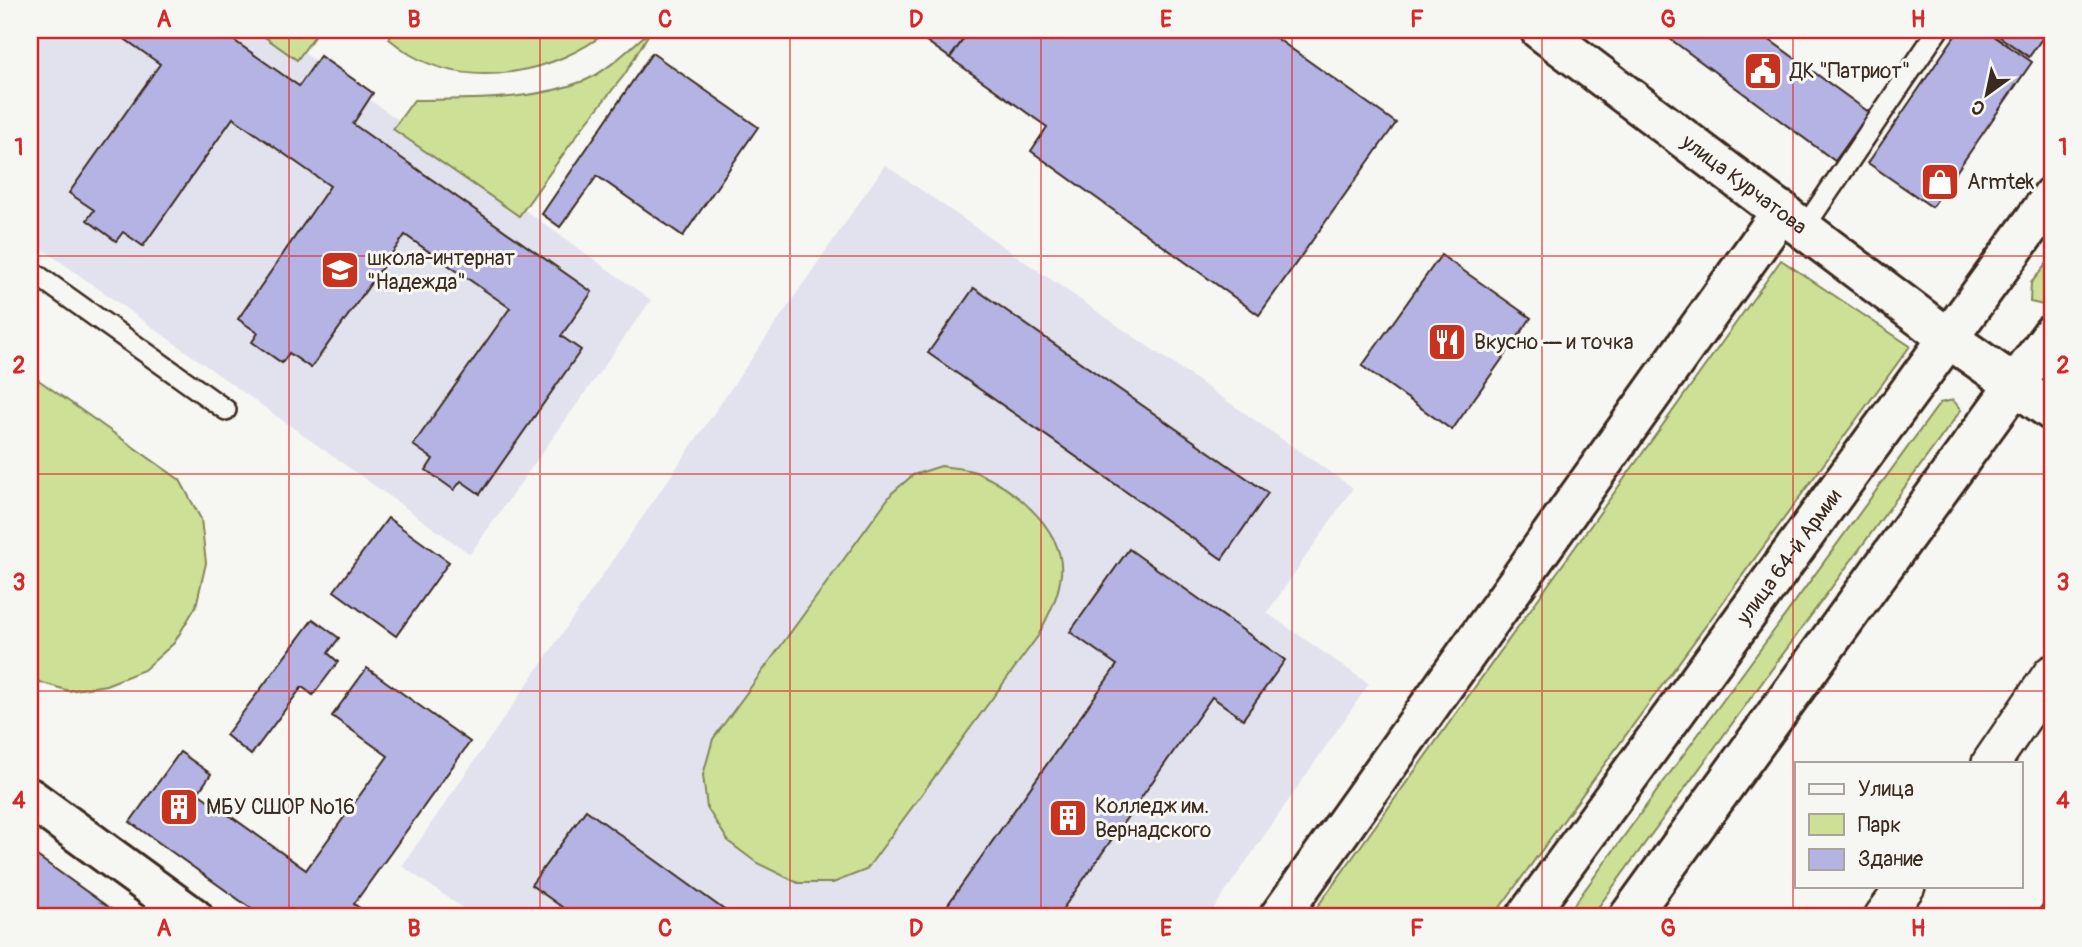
<svg xmlns="http://www.w3.org/2000/svg" width="2082" height="947" font-family="Pangolin,sans-serif">
<rect width="100%" height="100%" fill="#f6f6f2"/>
<filter id="ink" filterUnits="userSpaceOnUse"><feTurbulence type="fractalNoise" baseFrequency=".0143" numOctaves="2"/><feDisplacementMap in="SourceGraphic" scale="14" xChannelSelector="R" yChannelSelector="G"/><feConvolveMatrix kernelMatrix="1 2 1 2 8 2 1 2 1" color-interpolation-filters="sRGB"/></filter>
<g filter="url(#ink)">
<g fill="#e2e2ee">
<polygon points="30,30 272,30 651,300 470,554 30,240"/>
<polygon points="885,165 1353,488 1267,613 1369,684 1208,917 476,917 402,866"/>
</g>
<g fill="#cde095" stroke="#84855a" stroke-width="2">
<polygon points="255,30 319,30 297,60"/>
<path d="M395,30H609C556,73 472,90 411,55C403,50 396,44 389,39Z"/>
<path d="M651,30L625,74L582,128L519,216L393,129L414,100C472,99 531,102 586,80C608,71 633,45 651,30Z"/>
<polygon points="2052,257 2052,294 2043,305 2030,302 2031,283"/>
<polygon points="1781,260 1910,346 1493,917 1310,917"/>
<polygon points="30,374 180,480 201,519 206,563 196,606 174,643 144,670 106,685 69,691 30,679"/>
<polygon points="1953,400 1961,410 1591,917 1565,917 1940,403"/>
<path d="M941,466C953,468 968,468 978,473C1016,490 1070,533 1060,581C1057,600 1047,618 1038,636L866,870L833,883H798L757,863L729,842L707,808L703,775L713,739L892,493L913,475Z"/>
</g>
<g fill="#b4b3e4" stroke="#3b2a1e" stroke-width="2">
<polygon points="112,30 219,30 299,86 320,56 373,93 353,124 592,292 561,336 581,350 480,494 461,481 454,490 426,470 433,459 413,445 510,308 405,235 311,368 289,353 282,363 252,342 258,333 238,319 330,186 233,118 143,246 123,232 116,241 87,220 94,210 69,193 160,64"/>
<polygon points="911,30 970,30 950,58"/>
<polygon points="970,30 1265,30 1396,123 1259,315 1031,151 1047,127 950,58"/>
<polygon points="1658,30 1756,30 1870,113 1835,161"/>
<polygon points="1959,30 1985,30 2032,62 1932,207 1868,163"/>
<polygon points="1990,30 2048,30 2029,57"/>
<polygon points="652,53 758,127 683,236 597,176 560,227 542,214"/>
<polygon points="1441,255 1531,318 1452,430 1362,366"/>
<polygon points="974,288 1268,493 1222,559 928,353"/>
<polygon points="388,518 449,562 396,636 334,591"/>
<polygon points="1129,549 1285,660 1243,719 1212,697 1057,917 939,917 1117,665 1070,632"/>
<polygon points="313,619 339,638 328,653 338,662 313,695 302,687 251,755 226,735"/>
<polygon points="367,668 470,742 354,904 372,917 263,917 130,822 180,752 211,774 198,793 306,870 388,756 332,716"/>
<polygon points="586,810 734,917 576,917 531,885"/>
<polygon points="30,851 122,917 30,917"/>
<polygon points="2052,892 2052,917 2034,917"/>
</g>
<g fill="none" stroke-linecap="round" stroke-linejoin="round">
<g stroke="#3b2a1e" stroke-width="24">
<g id="lane">
<polyline points="1804,228 1938,30"/>
<polyline points="30,270 226,410"/>
</g>
</g>
<g stroke="#3b2a1e" stroke-width="42">
<g id="street">
<polyline points="1991,763 2052,674"/>
<polyline points="1883,917 1906,886"/>
</g>
</g>
<g stroke="#3b2a1e" stroke-width="44">
<g id="secondary">
<path id="s1" d="M1540,30L1948,338L2052,411"/>
<polyline points="30,798 193,917"/>
<polyline points="1279,917 1782,211"/>
</g>
</g>
<g stroke="#3b2a1e" stroke-width="44">
<g id="highway">
<path id="s2" d="M1526,917L2052,196"/>
<polyline points="1629,917 2052,334"/>
</g>
</g>
<use href="#lane" stroke="#f6f6f2" stroke-width="19"/>
<use href="#street" stroke="#f6f6f2" stroke-width="37"/>
<use href="#secondary" stroke="#f6f6f2" stroke-width="38"/>
<use href="#highway" stroke="#f6f6f2" stroke-width="38"/>
</g>
</g>
<path fill="none" stroke="#d62828" stroke-width="2" stroke-opacity="0.55" d="M289,30V917M540,30V917M790,30V917M1041,30V917M1292,30V917M1542,30V917M1793,30V917M30,256H2052M30,474H2052M30,691H2052"/>
<defs>
<g id="civic-square" transform="scale(2.0125)"><rect x="-9" y="-9" width="18" height="18" rx="4" fill="#c8321e" stroke="#f6f6f2"/><path d="M-.6-6.5H3V-4.5H.6V-3L4-1V1h2V6H-6V1h2V-1L-.6-3ZM-1.2 2.5V6h2.4V2.5Z" fill="#fff"/></g>
<g id="shop-square" transform="scale(2.0125)"><rect x="-9" y="-9" width="18" height="18" rx="4" fill="#c8321e" stroke="#f6f6f2"/><path d="M-5-2.5h2.3a2.7 3.5 0 0 1 5.4 0H5L5.5 6h-11ZM-1.5-2.5h3a1.5 2.3 0 0 0-3 0Z" fill="#fff"/></g>
<g id="school-square" transform="scale(2.0125)"><rect x="-9" y="-9" width="18" height="18" rx="4" fill="#c8321e" stroke="#f6f6f2"/><path d="M0-5L7-2L0 1L-7-2ZM-4 1L0 2.5L4 1V4Q0 6-4 4Z" fill="#fff"/></g>
<g id="restaurant-square" transform="scale(2.0125)"><rect x="-9" y="-9" width="18" height="18" rx="4" fill="#c8321e" stroke="#f6f6f2"/><path d="M-5-6h1v4h1v-4h1v4h1v-4h1v5L-1.5 .5V6h-2V.5L-5-1ZM5-6V6H3V1.5H1.5Q1.5-4 5-6Z" fill="#fff"/></g>
<g id="building-square" transform="scale(2.0125)"><rect x="-9" y="-9" width="18" height="18" rx="4" fill="#c8321e" stroke="#f6f6f2"/><path d="M-4-6H4V6H1V3H-1V6H-4ZM-2.5-4.3h1.7v1.8h-1.7ZM.8-4.3h1.7v1.8H.8ZM-2.5-1h1.7V.8h-1.7ZM.8-1h1.7V.8H.8Z" fill="#fff"/></g>
</defs>
<g fill-rule="evenodd">
<use href="#civic-square" x="1763" y="71"/>
<use href="#shop-square" x="1940" y="182"/>
<use href="#school-square" x="340" y="270"/>
<use href="#restaurant-square" x="1447" y="342"/>
<use href="#building-square" x="179" y="807"/>
<use href="#building-square" x="1068" y="818"/>
</g>
<g text-anchor="middle" stroke-width="6" stroke-linejoin="round" paint-order="stroke">
<g font-size="21" fill="#3b2a1e" stroke="#f6f6f2" text-anchor="start">
<text x="1790" y="78">ДК "Патриот"</text>
<text x="1967" y="189">Armtek</text>
<text x="367" y="265">школа-интернат<tspan x="367" dy="24">"Надежда"</tspan></text>
<text x="1474" y="349">Вкусно — и точка</text>
<text x="1095" y="813">Колледж им.<tspan x="1095" dy="24">Вернадского</tspan></text>
<text x="206" y="814">МБУ СШОР №16</text>
</g>
<g font-size="21" fill="#3b2a1e" stroke="#f6f6f2">
<text dy="7" stroke="none"><textPath href="#s1" startOffset="256">улица Курчатова</textPath></text>
<text dy="7" stroke="none"><textPath href="#s2" startOffset="446">улица 64-й Армии</textPath></text>
</g>
</g>
<rect width="2082" height="947" fill="none" stroke="#f6f6f2" stroke-width="77"/>
<rect x="1795" y="762" width="228" height="126" fill="#f6f6f2" stroke="#aba49d" stroke-width="2"/>
<rect x="1809" y="784" width="35" height="10" fill="#f6f6f2" stroke="#aba49d" stroke-width="2"/>
<text x="1858" y="796" font-size="21" fill="#3b2a1e">Улица</text>
<rect x="1809" y="814" width="35" height="21" fill="#cde095" stroke="#aba49d" stroke-width="2"/>
<text x="1858" y="832" font-size="21" fill="#3b2a1e">Парк</text>
<rect x="1809" y="849" width="35" height="21" fill="#b4b3e4" stroke="#aba49d" stroke-width="2"/>
<text x="1858" y="866" font-size="21" fill="#3b2a1e">Здание</text>
<g transform="translate(1987 94) rotate(213)" stroke="#f6f6f2" stroke-width="5" paint-order="stroke">
<path d="M0-5L12 26L0 18L-12 26Z" fill="#3b2a1e"/>
<text y="-10" font-size="19" font-weight="bold" text-anchor="middle" fill="#3b2a1e">С</text>
</g>
<rect x="38" y="38" width="2006" height="870" fill="none" stroke="#d62828" stroke-width="2.5"/>
<g font-size="23" text-anchor="middle" font-weight="bold" fill="#d62828">
<text x="164" y="27">A</text>
<text x="414" y="27">B</text>
<text x="665" y="27">C</text>
<text x="916" y="27">D</text>
<text x="1166" y="27">E</text>
<text x="1417" y="27">F</text>
<text x="1668" y="27">G</text>
<text x="1918" y="27">H</text>
<text x="19" y="155">1</text>
<text x="2063" y="155">1</text>
<text x="19" y="373">2</text>
<text x="2063" y="373">2</text>
<text x="19" y="590">3</text>
<text x="2063" y="590">3</text>
<text x="19" y="808">4</text>
<text x="2063" y="808">4</text>
<text x="164" y="936">A</text>
<text x="414" y="936">B</text>
<text x="665" y="936">C</text>
<text x="916" y="936">D</text>
<text x="1166" y="936">E</text>
<text x="1417" y="936">F</text>
<text x="1668" y="936">G</text>
<text x="1918" y="936">H</text>
</g>
</svg>
